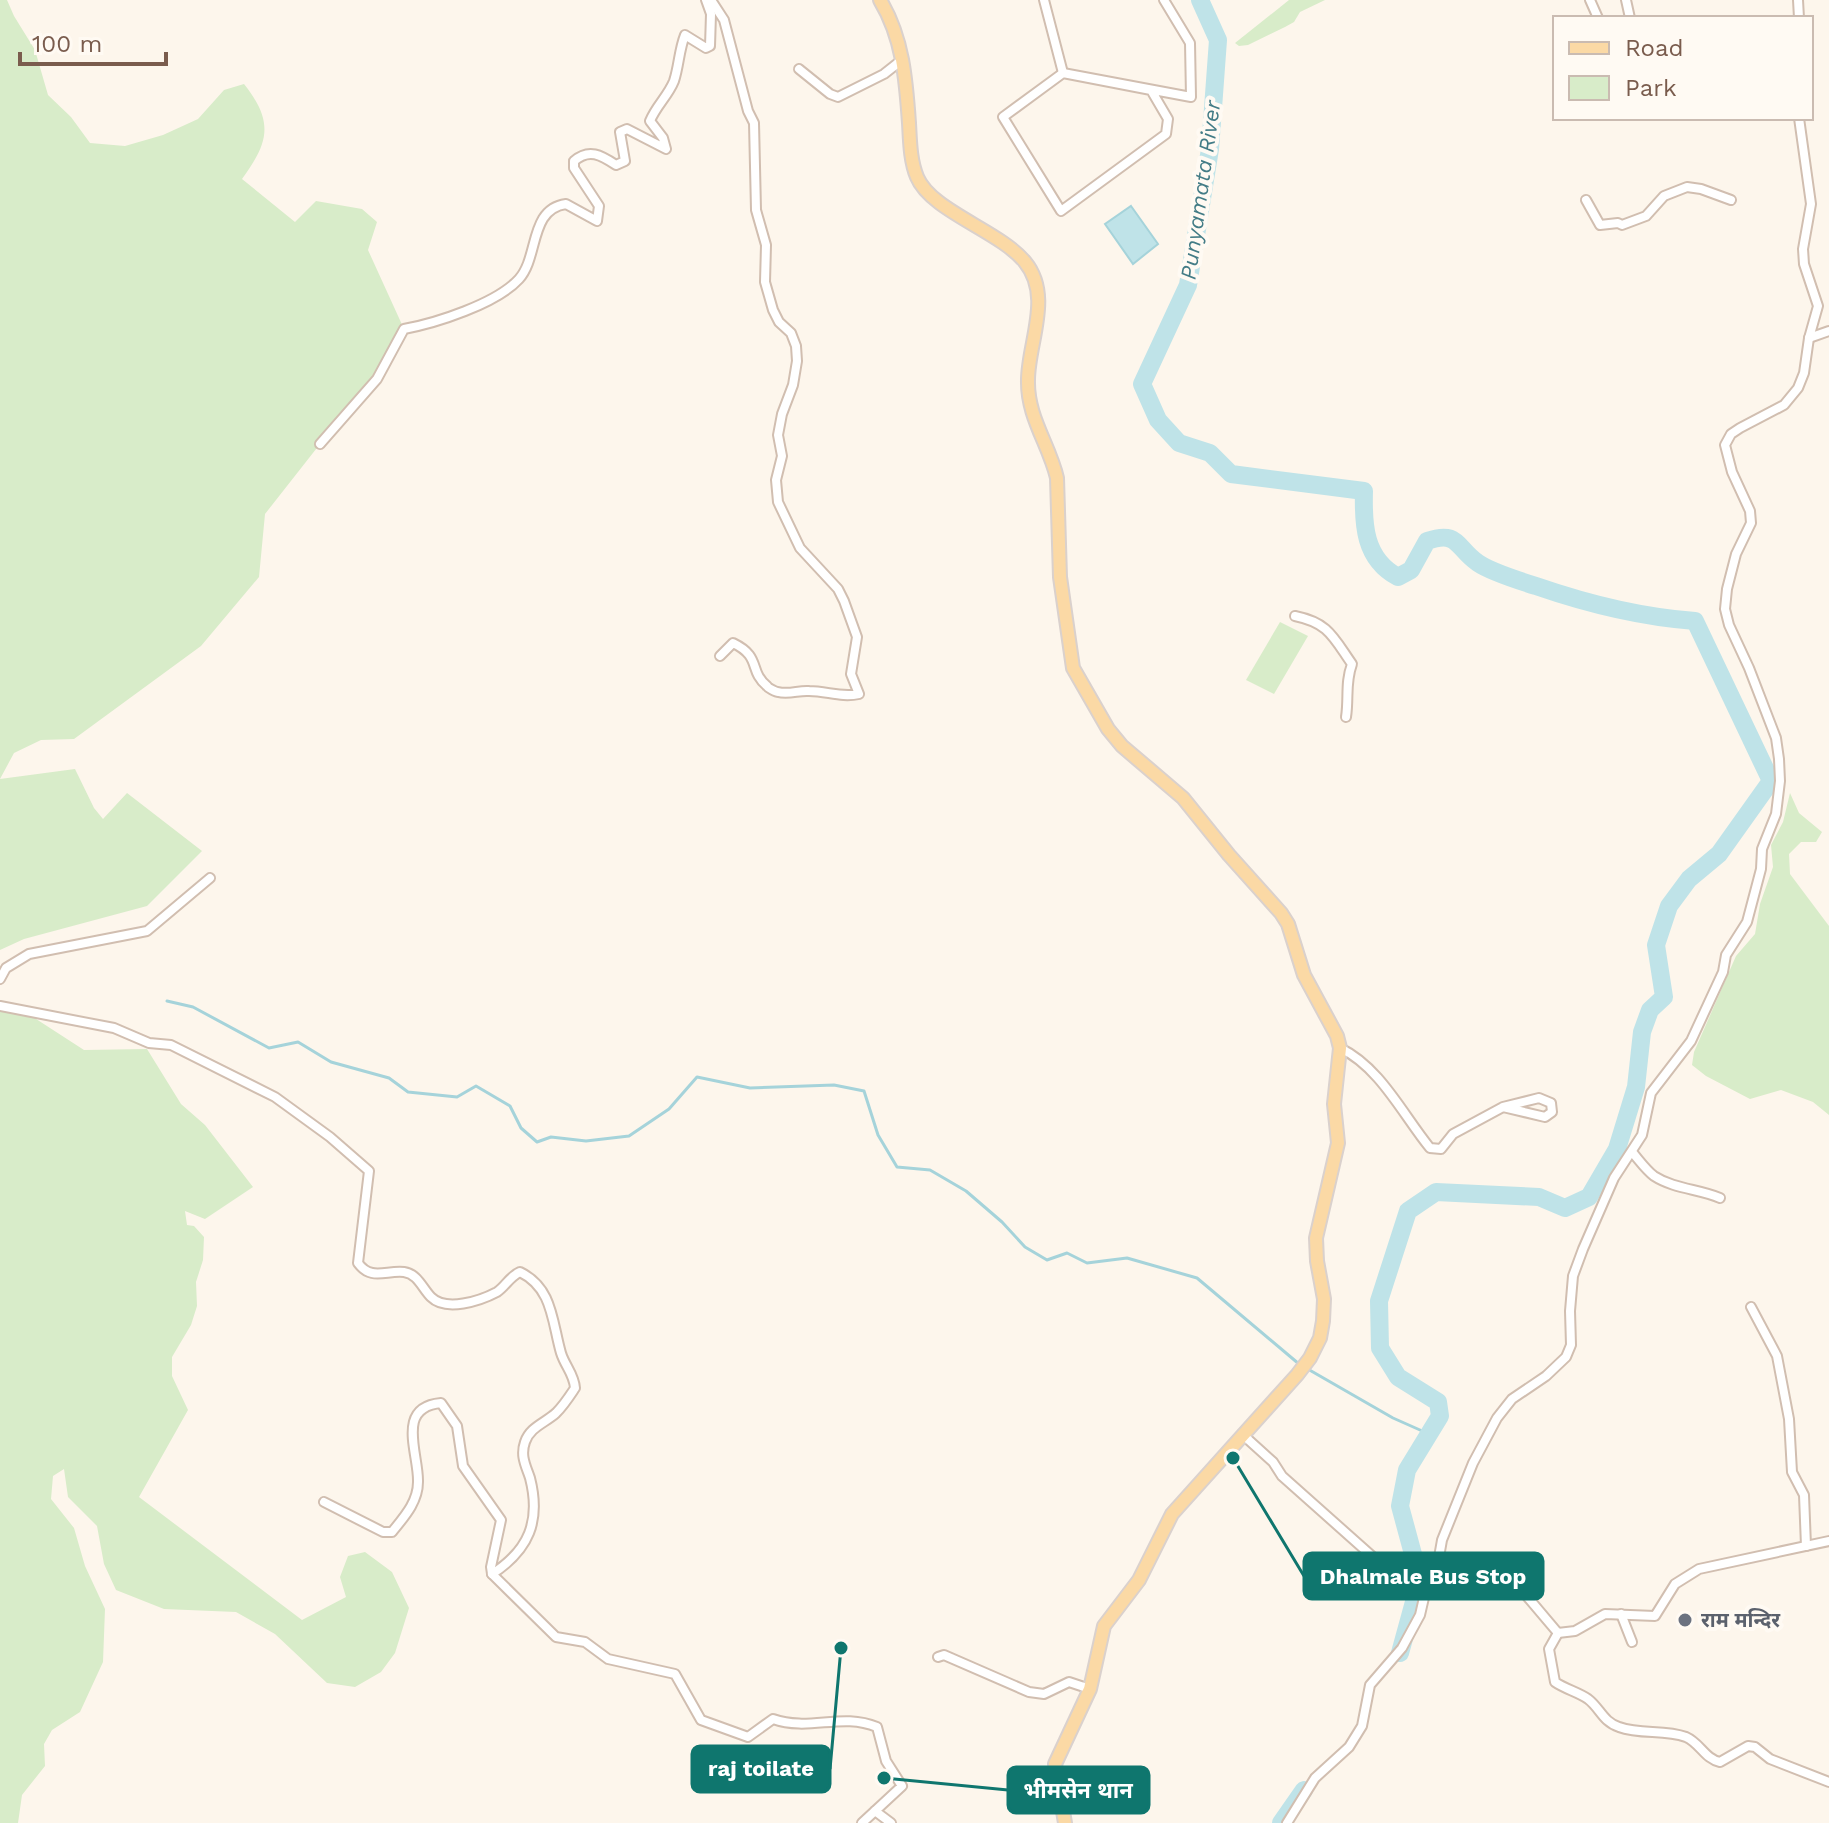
<svg xmlns="http://www.w3.org/2000/svg" width="1829" height="1823" font-family="'Work Sans','Noto Sans Devanagari',sans-serif">
<rect width="100%" height="100%" fill="#fdf6ec"/>
<g fill="#d8ecc9">
<path d="M0,0H7L14,16L35,50L48,95L71,117L90,143L125,146L163,135L198,119L224,90L244,84C274,122 269,142 242,179L295,222L316,201L362,209L377,222L368,250L404,329L377,379L320,444L265,514L259,577L201,646L74,739L41,740L14,753L0,779Z"/>
<polygon points="1289,0 1325,0 1300,12 1294,22 1285,27 1248,45 1239,46 1235,43"/>
<polygon points="1280,622 1308,636 1274,694 1246,680"/>
<polygon points="75,769 94,808 103,819 127,793 202,851 147,906 24,939 0,950 0,779"/>
<polygon points="1790,793 1799,813 1822,832 1816,842 1801,842 1789,854 1790,874 1829,926 1829,1115 1813,1102 1781,1090 1750,1099 1706,1076 1692,1065 1694,1052 1736,956 1755,934 1760,904 1773,867 1771,845 1783,822"/>
<polygon points="0,1009 33,1017 84,1050 147,1049 181,1104 205,1125 253,1187 205,1219 185,1211 187,1225 194,1226 204,1237 203,1260 196,1282 197,1306 191,1325 172,1357 172,1376 188,1410 139,1497 302,1620 346,1597 340,1577 348,1556 365,1552 392,1572 409,1608 395,1653 381,1672 355,1687 327,1683 275,1634 236,1612 164,1609 116,1590 104,1564 97,1526 68,1497 64,1469 53,1476 51,1499 74,1528 85,1566 105,1609 103,1662 80,1712 52,1730 44,1744 45,1766 22,1795 18,1823 0,1823"/>
</g>
<polygon fill="#bfe3e8" stroke="#a5d3da" stroke-width="2" points="1131,206 1158,244 1133,264 1105,224"/>
<g fill="none" stroke-linecap="round" stroke-linejoin="round">
<g stroke="#a5d3da" stroke-width="3">
<polyline points="167,1001 193,1007 269,1048 298,1042 331,1062 389,1078 408,1092 457,1097 476,1086 510,1106 521,1128 537,1142 551,1137 586,1141 629,1136 669,1109 697,1077 750,1088 834,1085 864,1091 878,1135 897,1167 930,1170 966,1191 1002,1222 1025,1247 1047,1260 1067,1253 1087,1263 1127,1258 1197,1278 1299,1364"/>
<polyline points="1306,1368 1393,1418 1429,1434"/>
</g>
<g stroke="#bfe3e8" stroke-width="18">
<path d="M1200,0L1218,40L1210,149L1188,285L1142,384L1158,420L1179,443L1210,453L1231,474L1364,491C1363,524 1364,559 1398,577L1411,570L1427,541C1459,530 1456,548 1478,563C1491,572 1520,581 1536,586C1588,604 1641,617 1695,621L1771,781L1719,854L1689,879L1669,906L1656,945L1664,997L1650,1010L1642,1032L1636,1087L1617,1149L1589,1197L1565,1208L1539,1197L1436,1192L1408,1211L1379,1301L1380,1348L1398,1377L1438,1402L1440,1416L1407,1470L1400,1506L1420,1580L1400,1653"/>
<polyline points="1281,1823 1304,1790"/>
</g>
<g stroke="#d1beb0" stroke-width="12">
<g id="minor">
<path d="M711,0L724,20L748,111L754,123L756,210L766,245L765,282L773,310L779,322L791,333L796,346L797,361L793,385L782,414L778,435L782,456L776,480L778,502L800,548L838,589L844,601L857,637L851,674L859,694C841,698 827,691 809,691C799,690 789,695 778,692C776,692 768,688 767,686C748,670 762,657 733,643L720,656"/>
<polyline points="1044,0 1063,73"/>
<polyline points="1590,0 1598,18"/>
<polyline points="1626,0 1630,18"/>
<polyline points="1798,0 1799,18"/>
<polyline points="799,69 830,94 838,97 884,74 903,59"/>
<polyline points="1063,73 1151,90 1168,119 1166,134 1061,211 1003,117 1063,73 1191,97 1190,43 1164,0"/>
<polyline points="1586,200 1600,225 1618,223 1622,225 1646,216 1664,196 1687,187 1701,189 1731,200"/>
<polyline points="1809,338 1829,331"/>
<path d="M320,444L377,379L404,329C436,323 496,304 519,279C539,257 529,209 566,204L597,221L599,206L574,168V161C589,148 601,155 616,165L625,161L620,132L627,129L666,149L663,138L650,121C656,106 668,96 674,81C679,66 679,50 685,35L706,48L710,46L711,14L706,0"/>
<path d="M1295,616C1329,623 1333,637 1352,664C1345,683 1349,698 1346,717"/>
<polyline points="0,979 6,968 29,954 147,931 210,878"/>
<path d="M0,1006L114,1028L149,1043L171,1045L275,1097L330,1137L369,1171L358,1263C371,1281 386,1270 404,1272C418,1274 422,1288 431,1297C446,1312 480,1301 497,1292C506,1286 509,1277 520,1272C553,1288 552,1322 561,1353C565,1366 574,1374 575,1388C569,1397 564,1405 556,1413C545,1423 530,1427 525,1442C520,1456 526,1466 530,1478C541,1521 529,1550 492,1574"/>
<path d="M1340,1048C1380,1067 1403,1115 1430,1148L1441,1149L1453,1134L1503,1107L1539,1098L1551,1103L1552,1112L1545,1117L1503,1107"/>
<path d="M1632,1152C1639,1160 1646,1170 1654,1176C1674,1189 1699,1189 1720,1198"/>
<polyline points="1751,1307 1777,1356 1789,1419 1792,1472 1804,1495 1806,1546"/>
<polyline points="1242,1434 1273,1462 1282,1476 1373,1557 1403,1570 1425,1570 1450,1580 1520,1588 1558,1633 1575,1631 1605,1614 1655,1616 1675,1584 1699,1569 1829,1541"/>
<path d="M324,1502L383,1532H392C404,1517 418,1502 418,1482C419,1454 395,1407 441,1403L457,1426L463,1466L501,1520L491,1567L492,1574L556,1637L585,1642L608,1659L675,1674L701,1720L748,1737L773,1719C810,1732 841,1712 877,1727L886,1761L902,1786L875,1811L891,1823"/>
<polyline points="1621,1614 1632,1642"/>
<path d="M1558,1633L1549,1649L1555,1682C1565,1689 1578,1692 1588,1699C1600,1708 1603,1722 1619,1727C1641,1735 1664,1729 1686,1737C1700,1743 1705,1759 1720,1762L1748,1746L1755,1747L1770,1759L1829,1782"/>
<polyline points="938,1657 944,1655 1029,1692 1044,1694 1069,1682 1090,1689"/>
<polyline points="862,1823 875,1811"/>
<polyline points="1287,1823 1315,1778 1349,1747 1362,1726 1370,1685 1402,1648 1420,1615 1426,1589 1436,1574 1442,1540 1473,1463 1497,1418 1512,1399 1546,1376 1566,1357 1571,1345 1570,1311 1573,1276 1583,1249 1614,1178 1642,1135 1651,1093 1691,1041 1723,972 1726,955 1747,922 1761,869 1762,849 1776,814 1780,781 1779,759 1776,738 1749,668 1729,625 1725,609 1727,589 1736,554 1751,523 1750,511 1732,472 1725,445 1731,434 1740,428 1784,405 1798,388 1804,373 1809,338 1818,306 1804,264 1803,249 1811,204 1799,118"/>
</g>
</g>
<g stroke="#dad1cd" stroke-width="16">
<path id="primary" d="M880,0C903,38 906,80 909,123C910,140 910,160 917,177C931,211 1000,231 1025,262C1053,296 1028,343 1028,380C1027,417 1049,444 1057,478L1060,577L1073,668L1108,729L1122,746L1183,798L1229,855L1281,913L1288,924L1304,975L1337,1036L1340,1048L1334,1104L1338,1143L1316,1238L1317,1261L1324,1299L1323,1321L1320,1338L1310,1358L1297,1375L1172,1514L1139,1580L1104,1626L1090,1689L1055,1764L1065,1823"/>
</g>
<use href="#minor" stroke="#fff" stroke-width="8"/>
<use href="#primary" stroke="#fbd9a5" stroke-width="12"/>
</g>
<circle fill="#6b7280" stroke="#fffaf3" stroke-width="3" cx="1685" cy="1620" r="8"/>
<g text-anchor="middle" stroke-width="8" stroke-linejoin="round" paint-order="stroke">
<g font-size="20" font-weight="bold" fill="#5b616d" stroke="#fffaf3" text-anchor="start">
<text x="1701" y="1627">राम मन्दिर</text>
</g>
<g font-size="22" font-style="italic" fill="#437c86" stroke="#fffaf3">
<text transform="translate(1200 190) rotate(-82)" y="8">Punyamata River</text>
</g>
</g>
<path fill="none" stroke="#0f766e" stroke-width="3" d="M1233 1458L1304 1576M841 1648L830 1769M884 1778L1008 1790"/>
<g fill="#0f766e" stroke="#fffaf3" stroke-width="3">
<circle cx="1233" cy="1458" r="8"/>
<circle cx="841" cy="1648" r="8"/>
<circle cx="884" cy="1778" r="8"/>
</g>
<g fill="#0f766e" stroke="#0f766e" stroke-width="3">
<rect x="1304" y="1553" width="239" height="46" rx="8"/>
<rect x="692" y="1746" width="138" height="46" rx="8"/>
<rect x="1008" y="1767" width="141" height="46" rx="8"/>
</g>
<g font-size="22" text-anchor="middle" font-weight="bold" fill="#fff">
<text x="1423" y="1584">Dhalmale Bus Stop</text>
<text x="761" y="1776">raj toilate</text>
<text x="1078" y="1798">भीमसेन थान</text>
</g>
<rect x="1553" y="16" width="260" height="104" fill="#fffaf3" stroke="#cabbb1" stroke-width="2"/>
<rect x="1569" y="42" width="40" height="12" fill="#fbd9a5" stroke="#cabbb1" stroke-width="2"/>
<text x="1625" y="56" font-size="24" fill="#7a5c4d">Road</text>
<rect x="1569" y="76" width="40" height="24" fill="#d8ecc9" stroke="#cabbb1" stroke-width="2"/>
<text x="1625" y="96" font-size="24" fill="#7a5c4d">Park</text>
<path d="M20 52v12h146v-12" fill="none" stroke="#7a5c4d" stroke-width="4"/>
<text x="32" y="52" font-size="24" fill="#7a5c4d" stroke="#fffaf3" stroke-width="6" paint-order="stroke">100 m</text>
</svg>
